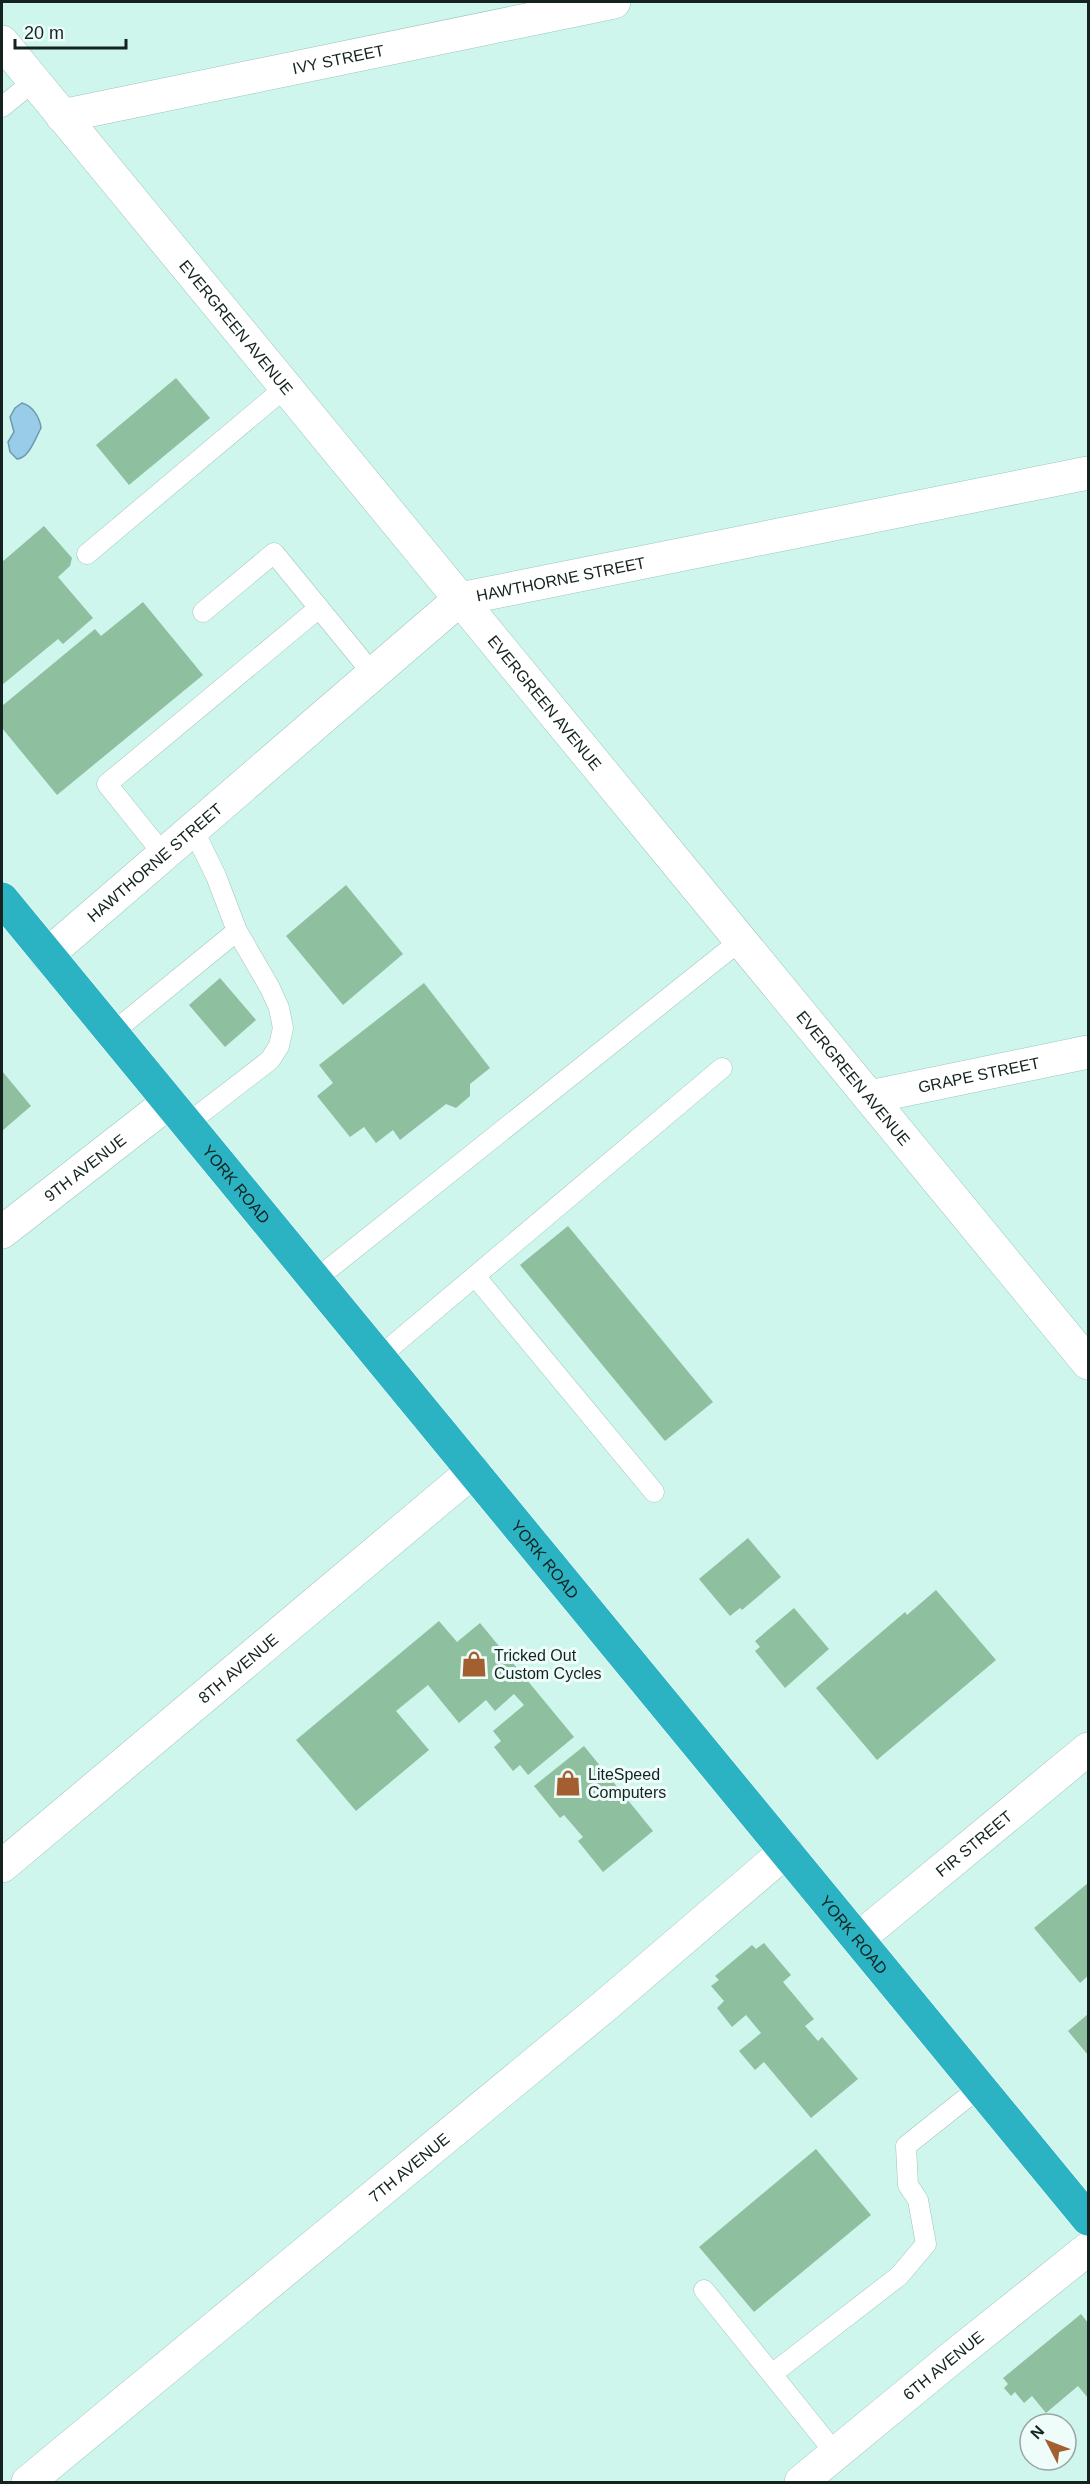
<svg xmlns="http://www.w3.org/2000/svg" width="1090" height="2484" font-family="Arial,sans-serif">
<rect width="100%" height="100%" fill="#cff6ed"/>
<path fill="#98cce9" stroke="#7099ad" stroke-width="1.5" d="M22,403C33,406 40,418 41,428C35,439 29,458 17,459L10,452L8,442L14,432L10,417L15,408Z"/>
<g fill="#8ebf9f">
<polygon points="176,378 210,418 129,485 96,445"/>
<polygon points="44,526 72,558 70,566 58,577 93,618 63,644 58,639 2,685 2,562"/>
<polygon points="143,602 203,675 57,795 2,728 2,706 95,629 101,636"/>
<polygon points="346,885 403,954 343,1005 286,936"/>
<polygon points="220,978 256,1020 225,1047 189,1005"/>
<polygon points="424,983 490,1068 470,1084 470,1096 456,1108 446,1104 400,1140 393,1130 376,1143 364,1127 350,1137 317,1096 333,1083 319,1065"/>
<polygon points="2,1071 31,1106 2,1131"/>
<polygon points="568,1226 713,1402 665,1441 520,1265"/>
<polygon points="748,1538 781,1577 742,1610 740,1608 730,1616 699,1579"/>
<polygon points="936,1590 996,1660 877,1760 816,1688 905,1612 907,1615"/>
<polygon points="794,1608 829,1649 785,1688 755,1651 760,1647 755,1641"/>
<polygon points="439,1621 457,1642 480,1623 574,1737 528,1775 520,1765 513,1771 494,1747 501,1741 493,1731 524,1705 514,1694 495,1711 486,1700 459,1723 428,1685 396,1711 429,1750 356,1811 296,1740"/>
<polygon points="584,1746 653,1831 603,1872 578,1841 583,1837 564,1815 560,1818 534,1786"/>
<polygon points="1088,1883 1088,1976 1080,1983 1034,1928"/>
<polygon points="764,1943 791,1975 783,1982 814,2019 805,2026 818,2041 822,2037 858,2079 811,2118 764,2062 755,2070 739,2051 761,2033 746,2015 732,2027 717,2008 724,2001 711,1986 719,1980 715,1976 752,1945 756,1949"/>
<polygon points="1088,2014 1088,2055 1068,2031"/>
<polygon points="816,2149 871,2215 754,2312 699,2247"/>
<polygon points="1081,2314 1088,2323 1088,2398 1078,2386 1046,2413 1032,2396 1024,2403 1015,2392 1011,2396 1004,2388 1008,2384 1003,2378"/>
</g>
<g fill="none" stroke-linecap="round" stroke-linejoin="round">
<g stroke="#9fc5bd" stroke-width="21">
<g id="lane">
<polyline points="2,107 34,81"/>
<polyline points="87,554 286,387"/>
<polyline points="319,608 373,674"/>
<polyline points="164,855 107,784 319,608 274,553 203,612"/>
<polyline points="112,1033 237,931"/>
<polyline points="187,1124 270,1060 279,1046 283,1028 279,1008 270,988 237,931 216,876 193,829"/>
<polyline points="475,1276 654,1492"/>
<polyline points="315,1280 741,940"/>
<polyline points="379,1357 722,1068"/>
<polyline points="704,2290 836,2454"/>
<polyline points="772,2374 899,2276 926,2244 918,2200 908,2185 906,2146 980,2087"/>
</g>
</g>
<g stroke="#9fc5bd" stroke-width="34">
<g id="street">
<path id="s1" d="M2,42L1088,1363"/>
<path id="s2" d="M62,116L614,2"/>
<path id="s3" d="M47,955L460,599L1088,473"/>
<path id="s4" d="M870,1097L1088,1052"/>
<path id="s5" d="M2,1232L169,1102"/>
<path id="s6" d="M2,1866L473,1471"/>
<path id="s7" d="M858,1939L1088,1749"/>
<path id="s8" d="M28,2482L607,2004L786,1851"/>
<path id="s9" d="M801,2482L954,2356L1088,2249"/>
</g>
</g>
<g stroke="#fff" stroke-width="34">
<g id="highway">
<path id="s10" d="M2,899L1088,2219"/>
</g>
</g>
<use href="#lane" stroke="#fff" stroke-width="20"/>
<use href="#street" stroke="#fff" stroke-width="33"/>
<use href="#highway" stroke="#2bb3c3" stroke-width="33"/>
</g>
<defs>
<g id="shop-bare" transform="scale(2.07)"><path d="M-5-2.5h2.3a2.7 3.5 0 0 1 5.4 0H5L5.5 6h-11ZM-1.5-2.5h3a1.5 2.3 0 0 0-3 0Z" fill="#a35f30" stroke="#eefdfa" stroke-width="2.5" paint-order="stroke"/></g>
</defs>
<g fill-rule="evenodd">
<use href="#shop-bare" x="474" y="1664"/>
<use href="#shop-bare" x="568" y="1783"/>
</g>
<g text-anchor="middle" stroke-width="6" stroke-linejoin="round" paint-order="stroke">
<g font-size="16" fill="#142320" stroke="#eefdfa">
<text dy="6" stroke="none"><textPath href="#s2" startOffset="282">IVY STREET</textPath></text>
<text dy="6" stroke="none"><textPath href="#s1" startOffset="369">EVERGREEN AVENUE</textPath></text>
<text dy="6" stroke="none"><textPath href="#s3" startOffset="648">HAWTHORNE STREET</textPath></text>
<text dy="6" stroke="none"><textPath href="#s1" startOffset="855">EVERGREEN AVENUE</textPath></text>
<text dy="6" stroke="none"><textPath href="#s3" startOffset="142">HAWTHORNE STREET</textPath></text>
<text dy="6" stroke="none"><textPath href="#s4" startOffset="111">GRAPE STREET</textPath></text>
<text dy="6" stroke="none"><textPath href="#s1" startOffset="1341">EVERGREEN AVENUE</textPath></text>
<text dy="6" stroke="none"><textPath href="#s5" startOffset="105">9TH AVENUE</textPath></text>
<text dy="6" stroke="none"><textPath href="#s10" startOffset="369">YORK ROAD</textPath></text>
<text dy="6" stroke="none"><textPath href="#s10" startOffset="855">YORK ROAD</textPath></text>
<text dy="6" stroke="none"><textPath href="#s6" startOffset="308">8TH AVENUE</textPath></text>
<text dy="6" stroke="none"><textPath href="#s7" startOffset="150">FIR STREET</textPath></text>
<text dy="6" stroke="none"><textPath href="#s10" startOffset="1341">YORK ROAD</textPath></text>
<text dy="6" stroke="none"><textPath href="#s8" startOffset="494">7TH AVENUE</textPath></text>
<text dy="6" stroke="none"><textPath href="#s9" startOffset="184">6TH AVENUE</textPath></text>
</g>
<g font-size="16" fill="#142320" stroke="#eefdfa" text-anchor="start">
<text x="494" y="1661">Tricked Out<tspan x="494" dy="18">Custom Cycles</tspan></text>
<text x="588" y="1780">LiteSpeed<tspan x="588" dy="18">Computers</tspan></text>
</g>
</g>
<rect width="1090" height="2484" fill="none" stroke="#142320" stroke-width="6"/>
<g transform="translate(1048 2442) rotate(312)"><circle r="28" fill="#eefdfa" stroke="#97a6a3" stroke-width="1.5"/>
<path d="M0-4.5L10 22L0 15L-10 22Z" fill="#a35f30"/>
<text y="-9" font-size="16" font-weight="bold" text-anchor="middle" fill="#142320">N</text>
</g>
<path d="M15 39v9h111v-9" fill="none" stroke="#142320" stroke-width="3"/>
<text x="24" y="39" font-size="18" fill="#142320" stroke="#eefdfa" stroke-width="4.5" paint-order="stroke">20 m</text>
</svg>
